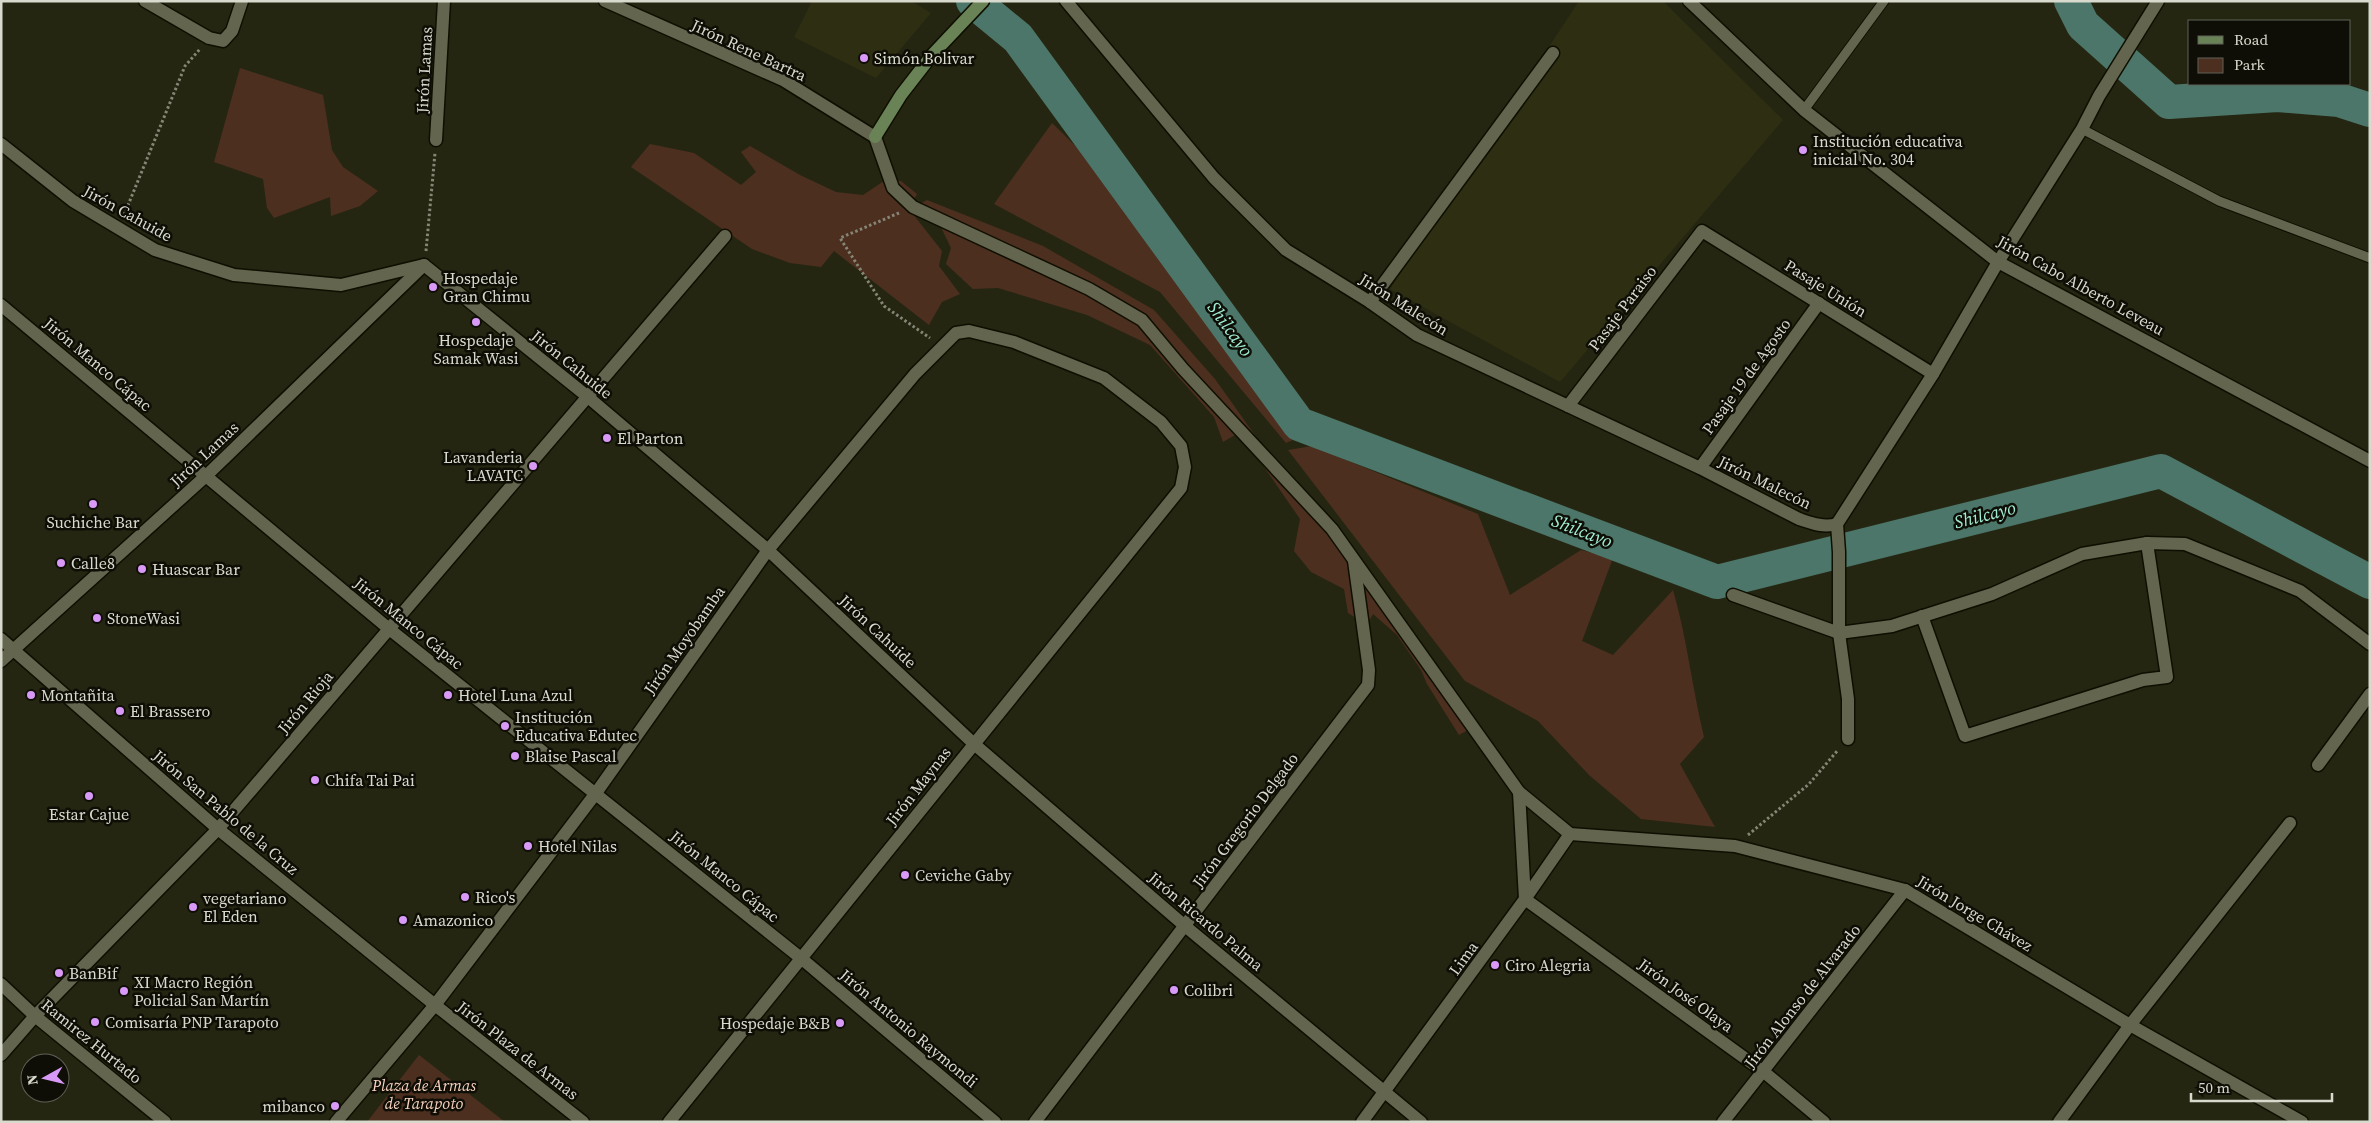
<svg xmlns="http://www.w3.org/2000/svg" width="2371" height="1123" font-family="'Source Serif 4',serif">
<rect width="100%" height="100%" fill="#252611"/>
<g fill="#2d2e12">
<polygon points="812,1 911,1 931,13 876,78 794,37"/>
<polygon points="1579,1 1663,1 1783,120 1560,382 1390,289"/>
</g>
<g fill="#4d2f1f">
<polygon points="240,68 323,95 332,150 343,167 378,191 360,206 331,216 330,197 274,218 267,208 263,179 214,162"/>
<polygon points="1052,123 1098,168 1231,350 1302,436 1286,443 1160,292 994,204"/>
<polygon points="650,144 694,153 741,185 756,172 741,152 750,146 800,175 836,192 863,195 884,181 901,181 917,194 909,209 942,251 939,266 960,294 942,302 929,325 834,251 821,267 790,263 752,249 631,167"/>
<polygon points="927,200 1043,246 1154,310 1215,379 1296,493 1405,636 1468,730 1459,735 1427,684 1421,670 1397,635 1373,614 1367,625 1348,613 1344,589 1311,572 1294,551 1300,519 1240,432 1223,442 1214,417 1150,345 1087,315 998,288 973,289 946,264 951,248 938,221 918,205"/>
<path d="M1312,446L1478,514L1510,595L1581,550L1613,558L1582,641L1613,655L1673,590C1687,638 1692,688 1704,737L1680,764L1715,827L1641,819L1589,775L1538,721L1465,681L1288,450Z"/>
<polygon points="419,1055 505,1122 367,1122"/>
</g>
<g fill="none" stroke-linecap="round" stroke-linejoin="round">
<g stroke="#4b7669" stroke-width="34">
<polyline points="973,1 1018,38 1299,424 1717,582 2161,471 2370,582"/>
<polyline points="2071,1 2083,25 2169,102 2278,95 2339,100 2370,110"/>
</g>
<g stroke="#0e0f00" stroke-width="11">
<g id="service">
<polyline points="1804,110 1884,1"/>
<polyline points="2082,129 2219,201 2370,258"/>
</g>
</g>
<g stroke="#0e0f00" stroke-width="15">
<g id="minor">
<polyline points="145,1 209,38 223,41 232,31 242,1"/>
<polyline points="605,1 783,80 875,137"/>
<path d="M1066,1L1214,178L1286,250L1370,302L1417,335L1700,468L1799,519C1811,523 1824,528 1837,524"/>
<polyline points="1689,1 1804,110 1998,262"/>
<polyline points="436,140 444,1"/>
<polyline points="1370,302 1553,53"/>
<polyline points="1,305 388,628 802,959 995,1122"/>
<polyline points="1568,406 1702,231 1933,374"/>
<polyline points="1700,468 1819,303"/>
<polyline points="1733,595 1839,633 1892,626 1992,594 2082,554 2147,543 2185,544 2300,591 2370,644"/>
<polyline points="1922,616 1965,736 2143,680 2167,677 2147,543"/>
<polyline points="1,661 207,475 424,265"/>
<polyline points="1848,739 1848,699 1839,633 1839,552 1837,524 1933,374 1998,262 2082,129 2099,96 2158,1"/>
<polyline points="2318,765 2370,694"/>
<polyline points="35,1016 218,829 725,236"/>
<polyline points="336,1122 435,1005 596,793 768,550 915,374 956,333 969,331 1014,342 1104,378 1161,422 1181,446 1185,467 1181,488 669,1122"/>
<polyline points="1035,1122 1368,685 1369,670 1354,561"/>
<polyline points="1723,1122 1905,890"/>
<polyline points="2059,1122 2130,1025 2290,823"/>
</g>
</g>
<g stroke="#0e0f00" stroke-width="15">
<g id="tertiary">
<polyline points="875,137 893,188 913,207 1089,289 1142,320 1183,369 1332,529 1519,792 1570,834 1735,846 1905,890 2130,1025 2302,1122"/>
<polyline points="1,144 73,201 155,250 234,275 341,285 424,265 588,397 768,550 973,743 1185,926 1421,1122"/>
<polyline points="1998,262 2370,461"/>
<polyline points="1,639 218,829 435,1005 583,1122"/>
<polyline points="1519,792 1525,899"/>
<polyline points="1525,899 1764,1072 1824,1122"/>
<polyline points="1,984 35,1016 165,1122"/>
<polyline points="1,1055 35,1016"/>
<polyline points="1362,1122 1525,899 1570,834"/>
</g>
</g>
<g stroke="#0e0f00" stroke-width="15">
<polyline id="secondary" points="875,137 901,95 932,55 983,1"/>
</g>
<g stroke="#858676" stroke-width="3" stroke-dasharray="2.5 2.5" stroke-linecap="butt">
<polyline points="899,213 840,238 884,306 930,338"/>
<polyline points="124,215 185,66 200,49"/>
<polyline points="426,251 435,153"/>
<polyline points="1748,835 1809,784 1838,750"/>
</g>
<use href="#service" stroke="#64654f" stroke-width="9"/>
<use href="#minor" stroke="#64654f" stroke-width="12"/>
<use href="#tertiary" stroke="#64654f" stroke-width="12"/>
<use href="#secondary" stroke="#698256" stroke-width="12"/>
</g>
<g fill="#d99af7" stroke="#0e0e06" stroke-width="2">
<circle cx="864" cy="58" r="5"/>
<circle cx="1803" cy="150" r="5"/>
<circle cx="433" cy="287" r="5"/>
<circle cx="476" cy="322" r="5"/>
<circle cx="607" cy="438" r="5"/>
<circle cx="533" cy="466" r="5"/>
<circle cx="93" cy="504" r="5"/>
<circle cx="61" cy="563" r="5"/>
<circle cx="142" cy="569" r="5"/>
<circle cx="97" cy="618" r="5"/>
<circle cx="31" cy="695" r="5"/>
<circle cx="448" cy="695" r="5"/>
<circle cx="120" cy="711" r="5"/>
<circle cx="505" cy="726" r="5"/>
<circle cx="515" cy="756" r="5"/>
<circle cx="315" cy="780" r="5"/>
<circle cx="89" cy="796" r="5"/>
<circle cx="528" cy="846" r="5"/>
<circle cx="905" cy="875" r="5"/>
<circle cx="465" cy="897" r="5"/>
<circle cx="193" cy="907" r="5"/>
<circle cx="403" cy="920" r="5"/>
<circle cx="1495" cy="965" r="5"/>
<circle cx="59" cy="973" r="5"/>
<circle cx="1174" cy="990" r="5"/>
<circle cx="124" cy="991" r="5"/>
<circle cx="95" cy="1022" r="5"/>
<circle cx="840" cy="1023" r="5"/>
<circle cx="335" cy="1106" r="5"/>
</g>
<g text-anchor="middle" stroke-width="5" stroke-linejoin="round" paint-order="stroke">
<g font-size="16" fill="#d9dace" stroke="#0e0e06">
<text transform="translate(749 50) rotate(25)" y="6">Jirón Rene Bartra</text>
<text transform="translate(424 70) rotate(-87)" y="6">Jirón Lamas</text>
<text transform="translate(128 213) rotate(29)" y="6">Jirón Cahuide</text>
<text transform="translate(2081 285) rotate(29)" y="6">Jirón Cabo Alberto Leveau</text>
<text transform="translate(1826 288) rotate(32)" y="6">Pasaje Unión</text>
<text transform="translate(1404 304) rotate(32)" y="6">Jirón Malecón</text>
<text transform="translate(1622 308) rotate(-53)" y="6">Pasaje Paraiso</text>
<text transform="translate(98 364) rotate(40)" y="6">Jirón Manco Cápac</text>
<text transform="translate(572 364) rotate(39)" y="6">Jirón Cahuide</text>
<text transform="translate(1746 376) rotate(-54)" y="6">Pasaje 19 de Agosto</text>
<text transform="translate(204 454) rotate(-43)" y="6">Jirón Lamas</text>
<text transform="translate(1765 482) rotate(26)" y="6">Jirón Malecón</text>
<text transform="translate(409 623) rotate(39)" y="6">Jirón Manco Cápac</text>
<text transform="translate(878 631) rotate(43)" y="6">Jirón Cahuide</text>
<text transform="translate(684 640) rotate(-55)" y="6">Jirón Moyobamba</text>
<text transform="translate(305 702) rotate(-50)" y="6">Jirón Rioja</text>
<text transform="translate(918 786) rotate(-52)" y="6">Jirón Maynas</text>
<text transform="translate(226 812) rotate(40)" y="6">Jirón San Pablo de la Cruz</text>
<text transform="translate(1245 820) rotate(-53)" y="6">Jirón Gregorio Delgado</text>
<text transform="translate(725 876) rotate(39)" y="6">Jirón Manco Cápac</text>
<text transform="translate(1975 913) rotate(31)" y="6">Jirón Jorge Chávez</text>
<text transform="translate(1206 921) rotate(40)" y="6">Jirón Ricardo Palma</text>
<text transform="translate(1463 958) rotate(-54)" y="6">Lima</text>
<text transform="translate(1686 995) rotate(36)" y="6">Jirón José Olaya</text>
<text transform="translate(1802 996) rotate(-52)" y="6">Jirón Alonso de Alvarado</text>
<text transform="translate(909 1028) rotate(40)" y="6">Jirón Antonio Raymondi</text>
<text transform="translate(92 1041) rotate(39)" y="6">Ramirez Hurtado</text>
<text transform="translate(518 1050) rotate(38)" y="6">Jirón Plaza de Armas</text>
</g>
<g font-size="16" fill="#d9dace" stroke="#0e0e06" text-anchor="start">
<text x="874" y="64">Simón Bolivar</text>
<text x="1813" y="147">Institución educativa<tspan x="1813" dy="18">inicial No. 304</tspan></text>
<text x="443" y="284">Hospedaje<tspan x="443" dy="18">Gran Chimu</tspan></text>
<text x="476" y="346" text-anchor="middle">Hospedaje<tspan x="476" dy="18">Samak Wasi</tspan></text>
<text x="617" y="444">El Parton</text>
<text x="523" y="463" text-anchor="end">Lavanderia<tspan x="523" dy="18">LAVATC</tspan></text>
<text x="93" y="528" text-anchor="middle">Suchiche Bar</text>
<text x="71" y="569">Calle8</text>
<text x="152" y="575">Huascar Bar</text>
<text x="107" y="624">StoneWasi</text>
<text x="41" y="701">Montañita</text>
<text x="458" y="701">Hotel Luna Azul</text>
<text x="130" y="717">El Brassero</text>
<text x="515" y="723">Institución<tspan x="515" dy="18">Educativa Edutec</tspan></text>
<text x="525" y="762">Blaise Pascal</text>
<text x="325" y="786">Chifa Tai Pai</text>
<text x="89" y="820" text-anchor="middle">Estar Cajue</text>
<text x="538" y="852">Hotel Nilas</text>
<text x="915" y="881">Ceviche Gaby</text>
<text x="475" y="903">Rico's</text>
<text x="203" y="904">vegetariano<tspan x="203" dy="18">El Eden</tspan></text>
<text x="413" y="926">Amazonico</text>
<text x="1505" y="971">Ciro Alegria</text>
<text x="69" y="979">BanBif</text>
<text x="134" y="988">XI Macro Región<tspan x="134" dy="18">Policial San Martín</tspan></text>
<text x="1184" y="996">Colibri</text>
<text x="105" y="1028">Comisaría PNP Tarapoto</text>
<text x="830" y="1029" text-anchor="end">Hospedaje B&amp;B</text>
<text x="325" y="1112" text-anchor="end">mibanco</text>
</g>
<g font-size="16" font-style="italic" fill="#f8d2bf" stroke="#0e0e06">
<text x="424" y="1091">Plaza de Armas<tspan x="424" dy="18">de Tarapoto</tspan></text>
</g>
<g font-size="18" font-style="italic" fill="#a1edd5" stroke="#0e0e06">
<text transform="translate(1230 329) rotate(54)" y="6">Shilcayo</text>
<text transform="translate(1985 515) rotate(-14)" y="6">Shilcayo</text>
<text transform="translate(1582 531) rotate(21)" y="6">Shilcayo</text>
</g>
</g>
<rect width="2371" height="1123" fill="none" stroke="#d9dace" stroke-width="5"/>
<rect x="2188" y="20" width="162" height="65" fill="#0e0e06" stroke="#5f6056"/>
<rect x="2198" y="36" width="25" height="8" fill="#698256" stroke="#5f6056"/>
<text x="2234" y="45" font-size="15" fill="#d9dace">Road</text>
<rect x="2198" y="58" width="25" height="15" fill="#4d2f1f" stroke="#5f6056"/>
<text x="2234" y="70" font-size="15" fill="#d9dace">Park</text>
<g transform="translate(45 1078) rotate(262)"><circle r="24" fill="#0e0e06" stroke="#5f6056"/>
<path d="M0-4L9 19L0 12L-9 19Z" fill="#d99af7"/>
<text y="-8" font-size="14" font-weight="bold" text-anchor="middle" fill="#d9dace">N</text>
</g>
<path d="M2191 1093v8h141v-8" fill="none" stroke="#d9dace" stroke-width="2.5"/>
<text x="2198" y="1093" font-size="15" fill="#d9dace" stroke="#0e0e06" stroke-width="4" paint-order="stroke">50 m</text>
</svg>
